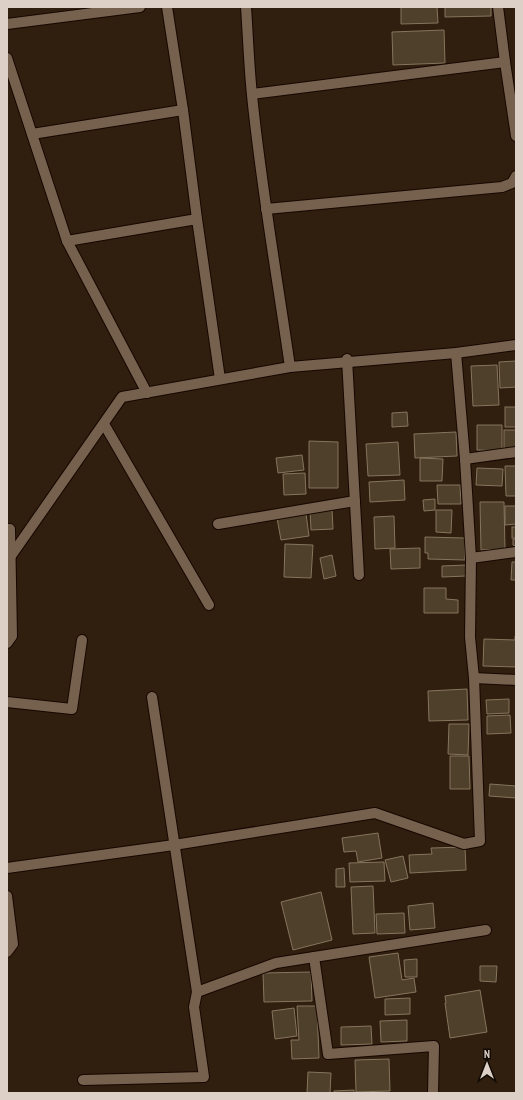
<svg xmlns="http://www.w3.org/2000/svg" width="523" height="1100" font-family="'PT Sans Narrow',sans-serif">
<rect width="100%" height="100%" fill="#301e0e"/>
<g fill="#4e402a" stroke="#85755e">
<polygon points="401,7 437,7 438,23 401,24"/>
<polygon points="445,7 491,7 491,16 445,17"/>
<polygon points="444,30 445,63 393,65 392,32"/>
<polygon points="516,361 516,387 500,388 499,362"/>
<polygon points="497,365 499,405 473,406 471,366"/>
<rect x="505" y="407" width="11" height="20"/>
<polygon points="407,412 408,426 392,427 392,413"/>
<polygon points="477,425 502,425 502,451 477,450"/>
<rect x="504" y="430" width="12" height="19"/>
<polygon points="456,432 457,456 415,458 414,434"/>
<polygon points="309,441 338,442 338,488 309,488"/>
<polygon points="398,442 400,475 368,476 366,444"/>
<polygon points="302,455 304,470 278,473 276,458"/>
<polygon points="420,458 443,459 442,481 420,481"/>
<polygon points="505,466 516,466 516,496 506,496"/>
<polygon points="477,468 503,469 502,486 476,485"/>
<polygon points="305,473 306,494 284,495 283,474"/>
<polygon points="404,480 405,500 370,502 369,482"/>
<polygon points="437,485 460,485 461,504 438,504"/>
<polygon points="435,499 435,510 424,511 423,500"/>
<polygon points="480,502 504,502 505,549 481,550"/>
<polygon points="505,506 516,506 516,524 505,525"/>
<polygon points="332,509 333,529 311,530 310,511"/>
<polygon points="436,510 452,510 451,533 436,532"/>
<polygon points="306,514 309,536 281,540 277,518"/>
<polygon points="394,516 395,548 375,549 374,517"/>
<rect x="512" y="527" width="4" height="11"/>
<polygon points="425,537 465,538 465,560 428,559 428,553 425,553"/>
<polygon points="513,539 516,539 516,546 513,545"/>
<polygon points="285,544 313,545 311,578 284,577"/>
<polygon points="420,548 420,568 391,569 390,549"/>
<polygon points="332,555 336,576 324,579 320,558"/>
<polygon points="512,562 516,562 516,580 511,580"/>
<polygon points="467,565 467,576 442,577 442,566"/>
<polygon points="424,588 446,588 446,599 458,600 458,613 424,613"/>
<polygon points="515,636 516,636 516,667 483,666 484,639 515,640"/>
<polygon points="467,689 468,720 429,721 428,691"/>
<polygon points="509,699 509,713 487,714 486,700"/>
<polygon points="510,715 511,733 487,734 487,716"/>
<polygon points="449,724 469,724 468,755 448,754"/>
<polygon points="450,756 469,756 470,789 450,789"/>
<polygon points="490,784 516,786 516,798 489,796"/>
<polygon points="378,833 382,858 358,862 356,851 344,852 342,838"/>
<polygon points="465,847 466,870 410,873 409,855 432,854 431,848"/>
<polygon points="403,856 408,878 391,882 385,860"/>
<polygon points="384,862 385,881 350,882 349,863"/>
<polygon points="344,868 345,887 336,887 336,869"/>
<polygon points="373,886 375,933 353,934 351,887"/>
<polygon points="321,892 332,940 293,950 281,902"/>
<polygon points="433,903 435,928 410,930 408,906"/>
<polygon points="404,913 405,933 377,934 376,914"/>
<polygon points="398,953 402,980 414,978 416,992 375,998 369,957"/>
<polygon points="417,959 417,977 405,977 404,960"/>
<polygon points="480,966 497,966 496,982 480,981"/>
<polygon points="311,972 312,1001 264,1002 263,973"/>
<polygon points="480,990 487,1032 450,1038 445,1003 446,1003 445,996"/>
<polygon points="410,998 410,1014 385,1015 385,999"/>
<polygon points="297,1006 317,1006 319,1058 292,1059 291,1040 299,1040"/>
<polygon points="294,1008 297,1036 275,1039 272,1011"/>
<polygon points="407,1020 407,1041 381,1042 380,1021"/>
<polygon points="371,1026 372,1044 341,1045 341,1027"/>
<polygon points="389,1059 390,1091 356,1092 355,1060"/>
<polygon points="308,1072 331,1073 330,1093 307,1093"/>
<polygon points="354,1090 354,1093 334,1093 334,1091"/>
</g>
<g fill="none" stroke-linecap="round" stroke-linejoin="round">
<g stroke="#170700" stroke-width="12">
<g id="minor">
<polyline points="167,7 183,110 197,219"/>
<path d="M246,7C248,36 249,66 252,95C261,186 277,276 290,367"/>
<polyline points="498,7 505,62 516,136"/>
<polyline points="7,24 140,7"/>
<polyline points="7,58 67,241 147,393"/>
<polyline points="252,94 505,62"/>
<polyline points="32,134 183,110"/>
<polyline points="266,209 502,187 512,183 516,176"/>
<polyline points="67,241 197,219 220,379"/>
<polyline points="347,359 359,575"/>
<polyline points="104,424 209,605"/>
<polyline points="465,459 516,452"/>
<polyline points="218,524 355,501"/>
<polyline points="7,529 10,529 12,636 7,643"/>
<polyline points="11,556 122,397 290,367 456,353 516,345"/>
<polyline points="471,558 516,552"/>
<polyline points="474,678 516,680"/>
<polyline points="7,702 72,709 82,640"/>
<polyline points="7,868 174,845 375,813 464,844 480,841 474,678 470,637 471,558 465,459 456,353"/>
<polyline points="7,896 13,944 7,952"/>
<polyline points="314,957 328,1054 434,1046 433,1093"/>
<polyline points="197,992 276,963 486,930"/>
<polyline points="83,1080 204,1077 194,1007 197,992 152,697"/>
</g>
</g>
<use href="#minor" stroke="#76614e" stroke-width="10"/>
</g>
<rect width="523" height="1100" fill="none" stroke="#ddd0c6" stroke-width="16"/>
<g transform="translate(487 1064)" stroke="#120a04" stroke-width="3" paint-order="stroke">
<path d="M0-3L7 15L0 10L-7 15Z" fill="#ddd0c6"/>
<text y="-6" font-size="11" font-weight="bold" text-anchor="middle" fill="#ddd0c6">N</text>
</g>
</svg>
